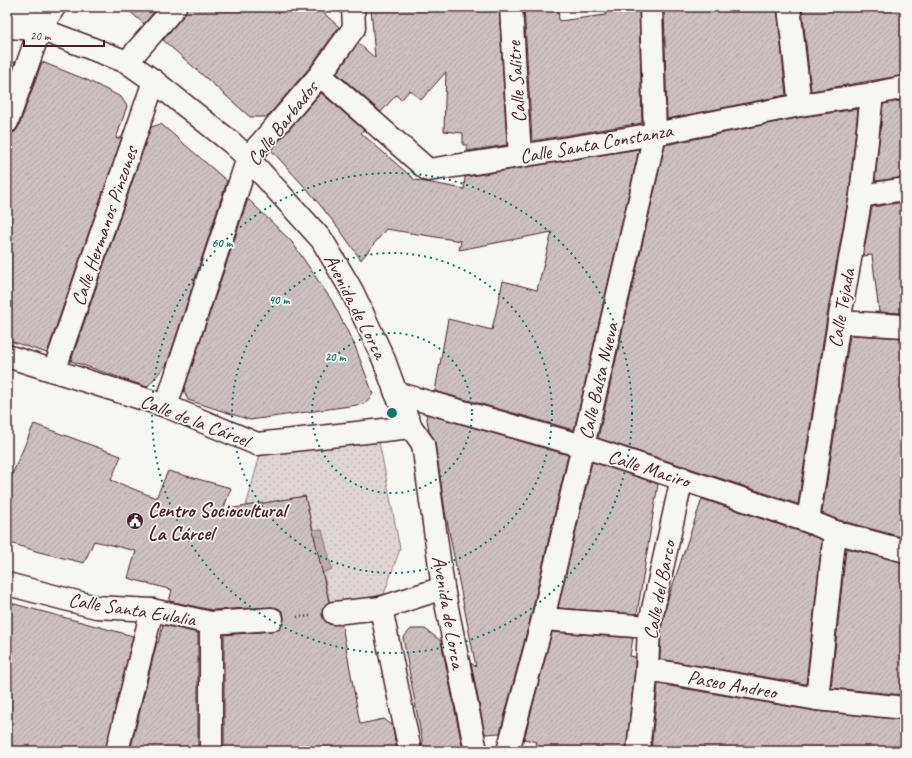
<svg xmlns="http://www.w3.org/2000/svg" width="912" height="758" font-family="Caveat,sans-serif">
<defs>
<pattern id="green-dots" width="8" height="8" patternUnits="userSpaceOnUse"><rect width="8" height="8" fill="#ddd6d5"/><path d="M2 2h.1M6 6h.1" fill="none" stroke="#bfb7b7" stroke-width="1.8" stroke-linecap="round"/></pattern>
<pattern id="water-ripples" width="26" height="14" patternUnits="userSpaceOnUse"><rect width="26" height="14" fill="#bbadae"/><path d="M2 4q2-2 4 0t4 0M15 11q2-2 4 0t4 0" fill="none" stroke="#9a8c8e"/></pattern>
<pattern id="building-hatch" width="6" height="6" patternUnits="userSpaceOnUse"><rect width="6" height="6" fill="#ccc1c0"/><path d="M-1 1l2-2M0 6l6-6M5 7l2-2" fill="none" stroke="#b1a5a5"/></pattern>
</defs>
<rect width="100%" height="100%" fill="#f6f6f2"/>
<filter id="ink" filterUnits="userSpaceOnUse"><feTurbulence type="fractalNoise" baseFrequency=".025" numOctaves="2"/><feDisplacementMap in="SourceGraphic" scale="8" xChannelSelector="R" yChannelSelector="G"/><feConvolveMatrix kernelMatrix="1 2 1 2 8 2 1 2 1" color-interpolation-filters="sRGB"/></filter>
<g filter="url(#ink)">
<polygon fill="url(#green-dots)" stroke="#947a80" points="378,436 400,549 384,594 331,607 305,496 246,506 260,455"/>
<polygon fill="url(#water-ripples)" stroke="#8e747a" points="312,529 322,530 332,569 322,573"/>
<g fill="url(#building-hatch)" stroke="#4a1f2b">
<polygon points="125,7 158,7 144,24"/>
<polygon points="187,7 317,7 339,27 310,67 267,117 250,117 163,40 184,15"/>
<polygon points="371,7 499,7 507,145 467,151 467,145 463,145 463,133 444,131 446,72 421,100 410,90 401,100 396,95 381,112 337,73 358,43 375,58"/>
<polygon points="524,7 558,7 559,21 606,15 606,7 639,7 642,123 532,141"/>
<polygon points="664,7 777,7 786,95 667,119"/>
<polygon points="802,7 905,7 905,75 811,91"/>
<polygon points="15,62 7,85 7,63"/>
<polygon points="42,62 87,80 121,97 127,106 116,139 122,137 47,353 7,340 7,134 15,132 19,126"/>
<polygon points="321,93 364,130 361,133 415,180 464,189 465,177 639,149 574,430 435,391 448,319 492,330 503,281 537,290 552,232 459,250 461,241 386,229 361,260 340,230 312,195 271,150"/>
<polygon points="905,100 905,177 875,181 883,104"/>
<polygon points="858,109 849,194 829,304 798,504 598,438 665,145 802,117"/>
<polygon points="161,124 227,181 167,364 147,387 71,361 151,127"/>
<polygon points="248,199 292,242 332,301 355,346 373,394 364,404 250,420 188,400 184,390"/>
<polygon points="905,202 905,313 879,312 872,255 863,256 872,207"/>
<polygon points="850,335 905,338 905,538 839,520 822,513"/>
<polygon points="426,414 568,455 531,616 500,733 485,734 471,663 476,667 445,511 435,442 429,431"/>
<polygon points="34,424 121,456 111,480 156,498 168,471 231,488 223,510 305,496 329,602 323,608 322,615 324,620 329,624 342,625 360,724 384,719 392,725 397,751 224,751 224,635 273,631 279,630 283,624 284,618 283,612 278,608 271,607 212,610 169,601 172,590 128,578 136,551 94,541 84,563 39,552 7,542 7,486"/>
<polygon points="592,462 658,484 637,614 558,608"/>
<polygon points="702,499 804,533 822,540 806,684 660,659 661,629 668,599"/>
<polygon points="846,548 905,563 905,695 831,688"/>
<polygon points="7,602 133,636 105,751 7,751"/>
<polygon points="163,625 198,633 198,751 130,751 157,642 158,643"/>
<polygon points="411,629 425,629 441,641 463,751 422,751 421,744 423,745 403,638"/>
<polygon points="552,632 633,638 630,656 635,657 635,668 626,751 550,751 536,748 537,742 524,739"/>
<polygon points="658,684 815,711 905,720 905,751 651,751"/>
</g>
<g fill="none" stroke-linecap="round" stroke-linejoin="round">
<g stroke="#4a1f2b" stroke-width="25">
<g id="street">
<polyline points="18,7 40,29"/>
<polyline points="511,7 520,156"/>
<polyline points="789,7 800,105"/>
<polyline points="127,62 175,7"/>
<polyline points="320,75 428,170 520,156 655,134 800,105 872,94 905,87"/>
<polyline points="7,122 40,29 54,7"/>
<polyline points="861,196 905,189"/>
<polyline points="839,322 905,326"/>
<polyline points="7,356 166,406 257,444 411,427"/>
<polyline points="54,371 154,81"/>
<polyline points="396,393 583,446 808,521 835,532 905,551"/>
<polyline points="166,406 248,158 320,75 354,28 353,7"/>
<polyline points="808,521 839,322 861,196 872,94"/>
<polyline points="7,584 96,607 152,610 211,623 272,619"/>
<polyline points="334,613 381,608"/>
<polyline points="543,619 649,627"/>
<polyline points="647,669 817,699 905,708"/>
<polyline points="817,699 835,532"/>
<polyline points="117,751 152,610"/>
<polyline points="211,751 211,623"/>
<polyline points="410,751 381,608 443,588"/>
<polyline points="508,751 543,619 655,134 651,7"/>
<polyline points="638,751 647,669 649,627 682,478"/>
</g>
</g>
<g stroke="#4a1f2b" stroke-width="25">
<polyline id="secondary" points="7,27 40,29 127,62 154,81 232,143 248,158 322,240 352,291 384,360 396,393 411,427 423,444 443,588 476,751"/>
</g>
<polyline stroke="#4a1f2b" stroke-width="2.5" stroke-dasharray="1 3" stroke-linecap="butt" points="297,617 310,616"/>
<use href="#street" stroke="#f6f6f2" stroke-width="22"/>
<use href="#secondary" stroke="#f6f6f2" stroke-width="22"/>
</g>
</g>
<g fill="none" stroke="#0f766e" stroke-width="2" stroke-dasharray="2 4">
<circle cx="392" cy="413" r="80"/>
<circle cx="392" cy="413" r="160"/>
<circle cx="392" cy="413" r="240"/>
</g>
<defs>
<g id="civic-disc" transform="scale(0.9)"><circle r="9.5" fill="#4a1f2b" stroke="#f6f6f2"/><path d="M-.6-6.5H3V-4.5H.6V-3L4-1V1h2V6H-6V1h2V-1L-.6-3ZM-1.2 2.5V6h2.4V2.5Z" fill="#fff"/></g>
</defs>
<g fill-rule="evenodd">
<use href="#civic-disc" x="135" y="521"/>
</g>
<g text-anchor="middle" stroke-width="3.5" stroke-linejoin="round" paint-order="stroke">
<g font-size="20" fill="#4a1f2b" stroke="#f6f6f2">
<text transform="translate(516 82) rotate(-94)" y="7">Calle Salitre</text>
<text transform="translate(282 123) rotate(-52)" y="7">Calle Barbados</text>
<text transform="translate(596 143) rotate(-10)" y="7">Calle Santa Constanza</text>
<text transform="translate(104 226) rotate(-71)" y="7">Calle Hermanos Pinzones</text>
<text transform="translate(356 306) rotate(63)" y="7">Avenida de Lorca</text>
<text transform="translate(841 308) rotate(-80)" y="7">Calle Tejada</text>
<text transform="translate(598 381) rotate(-77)" y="7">Calle Balsa Nueva</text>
<text transform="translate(195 420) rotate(21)" y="7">Calle de la Cárcel</text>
<text transform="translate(649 468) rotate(18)" y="7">Calle Maciro</text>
<text transform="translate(659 590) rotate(-79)" y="7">Calle del Barco</text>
<text transform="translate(132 609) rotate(9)" y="7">Calle Santa Eulalia</text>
<text transform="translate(449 612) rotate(80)" y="7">Avenida de Lorca</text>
<text transform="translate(732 684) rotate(10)" y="7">Paseo Andreo</text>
</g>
<g font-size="20" font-weight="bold" fill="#4a1f2b" stroke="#f6f6f2" text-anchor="start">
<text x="148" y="517">Centro Sociocultural<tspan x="148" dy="23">La Cárcel</tspan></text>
</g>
</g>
<circle cx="392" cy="413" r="6" fill="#0f766e" stroke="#f6f6f2" stroke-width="2"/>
<g font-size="12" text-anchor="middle" font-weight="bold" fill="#0f766e" stroke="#f6f6f2" stroke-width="3.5" stroke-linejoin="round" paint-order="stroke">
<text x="222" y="247">60 m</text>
<text x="279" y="304">40 m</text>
<text x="335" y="361">20 m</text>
</g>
<rect width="912" height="758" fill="none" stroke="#f6f6f2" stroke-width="24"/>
<rect x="12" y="12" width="888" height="734" fill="none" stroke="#4a1f2b" stroke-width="1.5" filter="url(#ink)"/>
<path d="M24 40v6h80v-6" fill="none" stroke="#4a1f2b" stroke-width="2"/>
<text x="30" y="40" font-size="12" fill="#4a1f2b" stroke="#f6f6f2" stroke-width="3" paint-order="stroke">20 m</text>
</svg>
